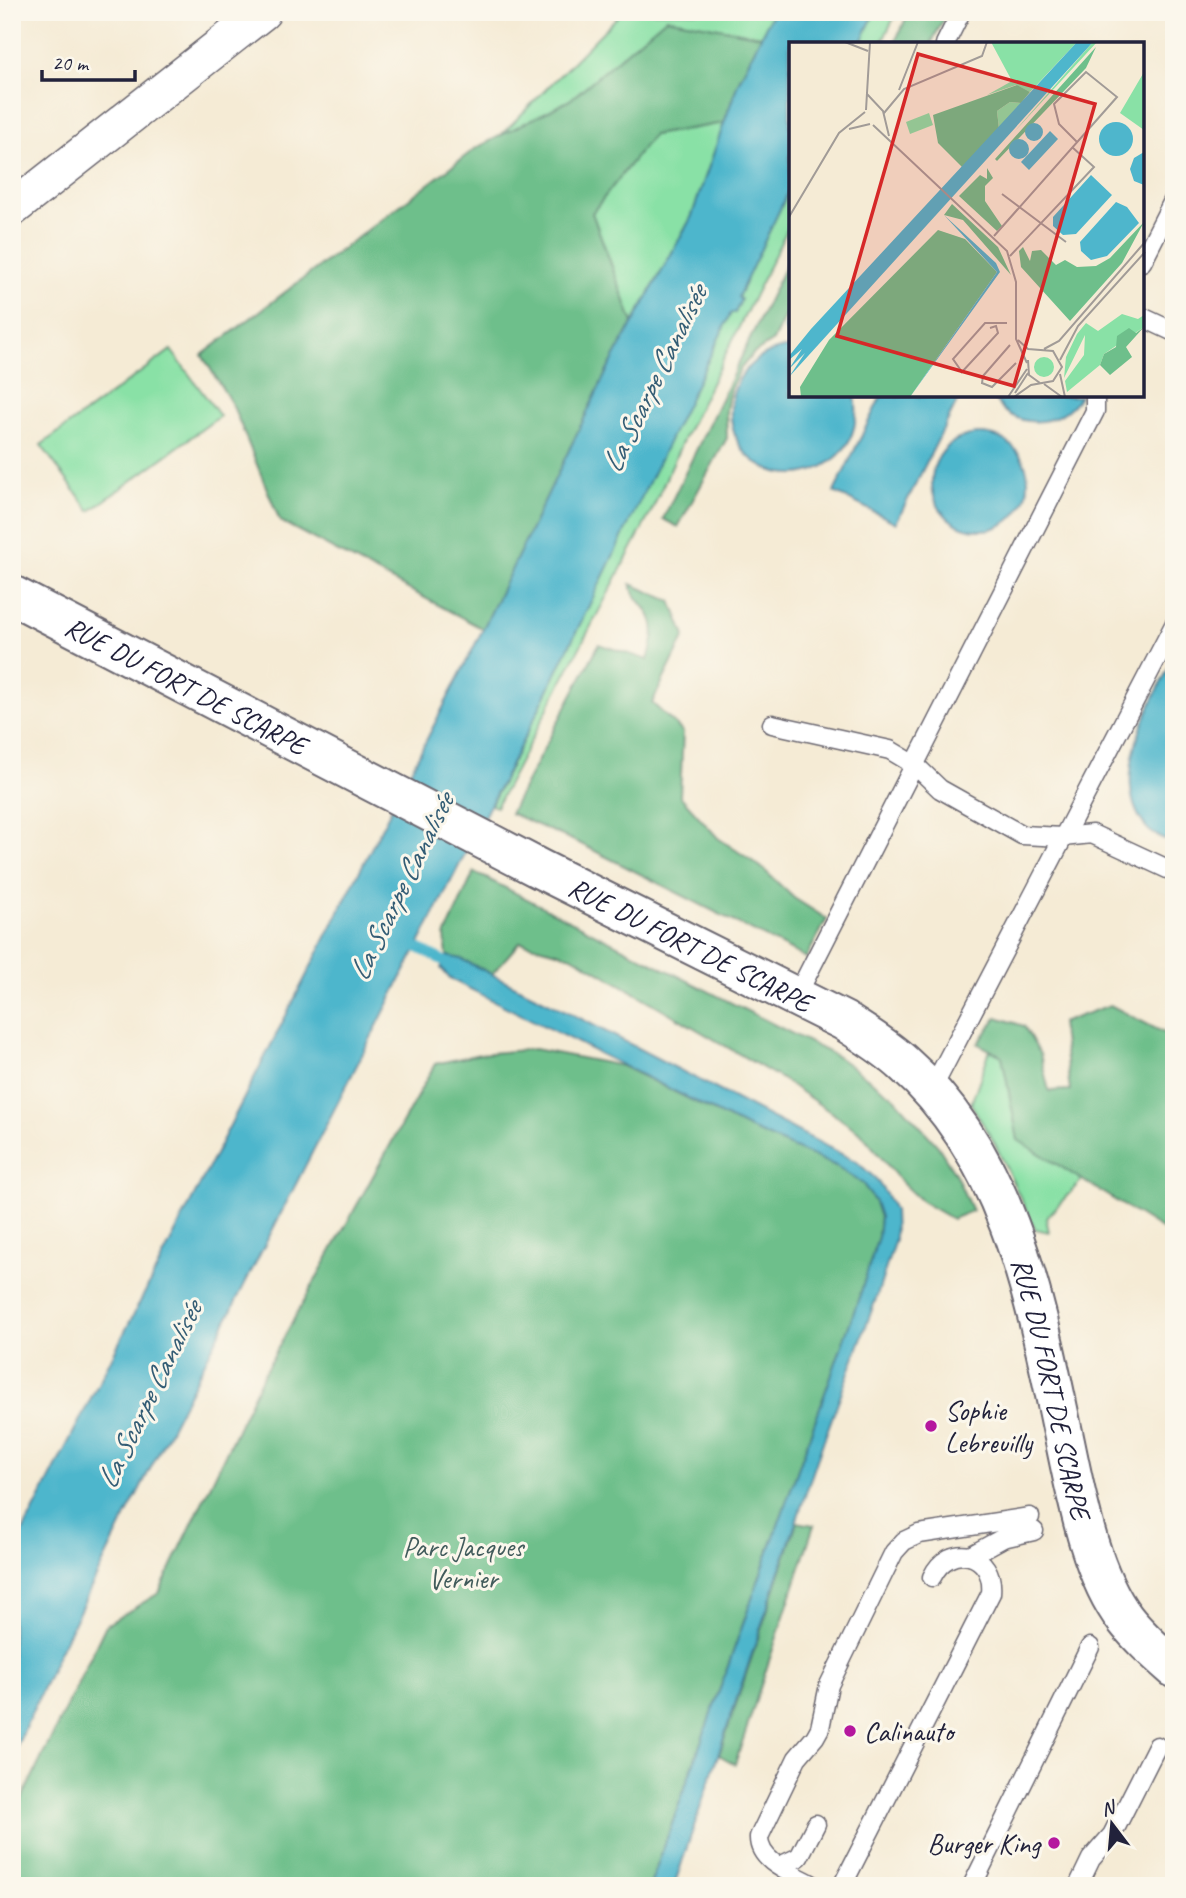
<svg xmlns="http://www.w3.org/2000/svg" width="1186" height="1898" font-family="Caveat,sans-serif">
<rect width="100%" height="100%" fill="#fbf7ec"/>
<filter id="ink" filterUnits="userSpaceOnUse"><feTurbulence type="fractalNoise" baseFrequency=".0143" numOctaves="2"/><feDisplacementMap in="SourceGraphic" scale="14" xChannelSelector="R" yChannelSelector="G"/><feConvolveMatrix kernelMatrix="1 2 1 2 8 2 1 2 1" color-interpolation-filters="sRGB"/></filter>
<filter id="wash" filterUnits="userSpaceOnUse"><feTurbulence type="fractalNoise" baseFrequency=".00686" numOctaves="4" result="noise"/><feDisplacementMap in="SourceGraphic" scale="28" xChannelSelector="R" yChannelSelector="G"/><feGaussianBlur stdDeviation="1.57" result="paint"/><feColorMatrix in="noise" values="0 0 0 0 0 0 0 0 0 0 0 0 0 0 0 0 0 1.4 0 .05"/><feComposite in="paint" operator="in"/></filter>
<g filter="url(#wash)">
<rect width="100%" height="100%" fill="#f5ebd5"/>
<g fill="#89e1a6" stroke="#568270" stroke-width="2">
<polygon points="622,12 773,12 761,36 666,18 570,100 500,136"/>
<polygon points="875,12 897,12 881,44 860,44"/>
<polygon points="724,123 691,218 633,323 592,213 653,135"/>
<polygon points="790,188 790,224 684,438 652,510 496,807 491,805 532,723 731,312 735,313 741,300 738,297"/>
<polygon points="171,350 220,416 90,511 41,445"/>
<polygon points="990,1050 1002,1055 1018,1140 1082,1180 1046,1218 1049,1232 1035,1229 995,1144 971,1104"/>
</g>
<g fill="#6ebf8b" stroke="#487063" stroke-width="2">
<polygon points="909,12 947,12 931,44 894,44"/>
<polygon points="666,18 761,36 738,83 724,123 653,135 592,213 633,323 608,369 483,629 280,521 233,406 202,355 476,148 570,100"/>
<polygon points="790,256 790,305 773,341 753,354 741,368 730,389 726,411 727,438 678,527 663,519"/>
<path d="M631,584L671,601L685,636L652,703L683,732L680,796L718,838L761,867L794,898L827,919L806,958L581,844L510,813L599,644L648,660C652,645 658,629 649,614C643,603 633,597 631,584Z"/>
<polygon points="474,872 838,1057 895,1098 938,1146 956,1175 972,1211 952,1219 921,1201 903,1184 861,1133 785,1081 572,956 520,942 492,974 461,959 447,956 445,936"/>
<polygon points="1110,1005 1174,1038 1174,1237 1018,1140 1002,1056 978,1044 997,1017 1024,1026 1040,1054 1049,1091 1070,1090 1061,1023"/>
<polygon points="534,1049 622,1066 748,1128 836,1166 863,1184 875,1202 880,1217 878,1237 862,1289 650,1886 12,1886 12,1819 106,1625 159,1593 263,1375 435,1064 480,1054"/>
<polygon points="797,1522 814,1525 735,1764 719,1755"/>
</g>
<g fill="#4eb6cc" stroke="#386c84" stroke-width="2">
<polygon points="773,12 875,12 860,44 790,44 790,188 738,297 741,300 735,313 731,313 532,723 126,1516 55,1661 12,1757 12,1553 483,629 608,369 691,218 738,83"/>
<path d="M784,348H790V396H855C859,417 854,439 839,455C827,466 812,473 796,474C717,476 706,365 784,348Z"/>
<polygon points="881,396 960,396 896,523 834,492"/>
<path d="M993,396H1080C1060,428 1012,432 993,396Z"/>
<circle cx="980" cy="482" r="48"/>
<path d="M1174,657V843C1164,839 1152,835 1146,827C1107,779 1151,703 1174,657Z"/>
<polygon points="447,956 461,959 572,1014 857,1162 876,1179 887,1196 894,1210 895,1239 877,1296 821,1448 674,1886 650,1886 862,1289 878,1237 880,1217 875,1202 863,1184 836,1166 748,1128 450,979 441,968"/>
</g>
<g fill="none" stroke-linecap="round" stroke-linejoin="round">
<g stroke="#4eb6cc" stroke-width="10">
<polyline points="789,329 790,330"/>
<polyline points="408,943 454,966"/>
</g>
</g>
</g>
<g filter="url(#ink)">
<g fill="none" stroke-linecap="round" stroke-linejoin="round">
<g stroke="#6c6871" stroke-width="21">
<g id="lane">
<polyline points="945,44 961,12"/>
<polyline points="1142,262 1174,199"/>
<polyline points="1142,317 1174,332"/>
<polyline points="772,724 890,750 915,765 940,789 1022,835 1063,837 1092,834 1174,872"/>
<polyline points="796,997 1095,411 1095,396"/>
<polyline points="931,1091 1174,625"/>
<polyline points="970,1556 1003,1538 1034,1531"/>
<polyline points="780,1866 799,1857 816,1824"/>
<path d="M815,1886C795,1874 758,1863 759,1837L797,1758L815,1737L820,1728L829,1685L894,1552L904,1541L919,1534L1030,1517"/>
<path d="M842,1886L991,1593C995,1552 949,1541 932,1577"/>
<polyline points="972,1886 1090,1647"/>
<polyline points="1078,1886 1091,1859 1112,1835 1157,1746"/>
</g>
</g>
<g stroke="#6c6871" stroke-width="38">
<polyline id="street" points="12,209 263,12"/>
</g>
<g stroke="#6c6871" stroke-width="42">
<g id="secondary">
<path id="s1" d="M12,595L540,869L844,1021C864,1034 886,1047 904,1064C1008,1155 1035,1300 1062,1428C1075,1487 1088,1571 1125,1619C1139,1637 1156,1652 1174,1668"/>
</g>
</g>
<use href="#lane" stroke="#fff" stroke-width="18"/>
<use href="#street" stroke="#fff" stroke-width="35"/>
<use href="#secondary" stroke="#fff" stroke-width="38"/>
</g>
</g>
<g fill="#b5179e" stroke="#fbf7ec" stroke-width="2.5">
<circle cx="931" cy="1426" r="7"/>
<circle cx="850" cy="1731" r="7"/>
<circle cx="1054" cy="1843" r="7"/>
</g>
<g text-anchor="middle" stroke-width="6" stroke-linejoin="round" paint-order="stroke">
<g font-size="28" fill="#22223b" stroke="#fbf7ec">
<text dy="10" stroke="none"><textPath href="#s1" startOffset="196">RUE DU FORT DE SCARPE</textPath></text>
<text dy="10" stroke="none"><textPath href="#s1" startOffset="763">RUE DU FORT DE SCARPE</textPath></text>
<text dy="10" stroke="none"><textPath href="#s1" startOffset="1372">RUE DU FORT DE SCARPE</textPath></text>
</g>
<g font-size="28" fill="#22223b" stroke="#fbf7ec" text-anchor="start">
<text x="945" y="1420">Sophie<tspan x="945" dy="32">Lebreuilly</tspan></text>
<text x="864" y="1741">Calinauto</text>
<text x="1040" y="1853" text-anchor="end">Burger King</text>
</g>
<g font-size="28" fill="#415b5b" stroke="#fbf7ec">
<text x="463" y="1556">Parc Jacques<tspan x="463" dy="32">Vernier</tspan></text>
</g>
<g font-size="30" font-style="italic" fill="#345d75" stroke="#fbf7ec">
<text transform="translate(654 379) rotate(-64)" y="10">La Scarpe Canalisée</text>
<text transform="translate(401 887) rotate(-64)" y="10">La Scarpe Canalisée</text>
<text transform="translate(149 1395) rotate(-64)" y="10">La Scarpe Canalisée</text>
</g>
</g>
<g transform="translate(789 42)">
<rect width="355" height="355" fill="#f5ebd5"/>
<path d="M202,0H288L241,50L227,43L198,53L223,39ZM304,0H308L168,152L226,89ZM355,30L356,88H355L331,71ZM221,60L232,61L210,87L208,69ZM140,71L144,83L121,92L117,80ZM333,272L349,277L355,273V285L315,312L311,323L278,350L276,339L295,313L296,293L275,336L277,315L288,292L297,281L309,289ZM245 325a10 10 0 1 1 20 0a10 10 0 1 1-20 0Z" fill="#89e1a6"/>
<path d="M307,5L297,26L208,119L206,117ZM228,43L241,50L232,61L221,60L208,69L210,87L174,126L149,101L144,73ZM198,126L204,136L196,144V159L213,184L208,189L170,154L191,133L198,137ZM163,162L209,205L222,233L174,178L155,173ZM355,180L333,221L281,279L232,225L230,209L234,205L241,219L243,209L252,208L267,223L276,218L288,225L307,224L321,216ZM149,188L176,197L208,230L121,355H12L11,345L40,298ZM355,285L337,305L343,315L321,333L311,323L315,312L327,305L328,294L340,286L347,291Z" fill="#6ebf8b"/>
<path d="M288,0H304L0,335L16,311L0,327L13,307L0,318V314L22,287ZM310 97a17 17 0 1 1 34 0a17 17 0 1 1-34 0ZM236 90a9 9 0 1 1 18 0a9 9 0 1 1-18 0ZM261,89L269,97L240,128L232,120ZM220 107a10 10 0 1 1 20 0a10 10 0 1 1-20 0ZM355,110H356L355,143L345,139L341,127L345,116ZM302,133L323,153L287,192L274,193L264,184V175ZM327,160L338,165L350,181L318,214L302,218L292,209L291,200ZM155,173L207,221L211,230L121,355L208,230Z" fill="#4eb6cc"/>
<path fill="none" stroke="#a19b97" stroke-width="2" d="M56,0L79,9M110,48L129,0M78,52L94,69L100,94M77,68L81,0M95,71L115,47L193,14L198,0M84,83L218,209L227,240V297L238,321M60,87L81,82M213,152L277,200M0,175L50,91L76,70M205,194L328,55L297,30L265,62L270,82L288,100M221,214L305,125L283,105M221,303L194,334L193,341L203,345L227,321M255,307L270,299L356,200M239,318L240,333L251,341M271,318L289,284L356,210M173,330L164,317L196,281H218M172,331L209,291L207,284L201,286M271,332L276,355M255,342L273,355M226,351L239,331M219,355L238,327M225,355L242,343L264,339L273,325L264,309L239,307L229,298"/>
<path fill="#d62828" fill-opacity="0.15" stroke="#d62828" stroke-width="3.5" d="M129,12L306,62L225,344L48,294Z"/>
<rect width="355" height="355" fill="none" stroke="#22223b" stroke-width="3.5"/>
</g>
<rect width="1186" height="1898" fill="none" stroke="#fbf7ec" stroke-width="42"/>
<g transform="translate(1112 1824) rotate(344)" stroke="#fbf7ec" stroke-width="5" paint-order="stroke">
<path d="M0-5L12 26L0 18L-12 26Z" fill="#22223b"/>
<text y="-10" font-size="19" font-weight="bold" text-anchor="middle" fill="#22223b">N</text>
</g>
<path d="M42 70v10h93v-10" fill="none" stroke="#22223b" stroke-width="3.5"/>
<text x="52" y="70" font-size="21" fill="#22223b" stroke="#fbf7ec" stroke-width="5" paint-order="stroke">20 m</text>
</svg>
